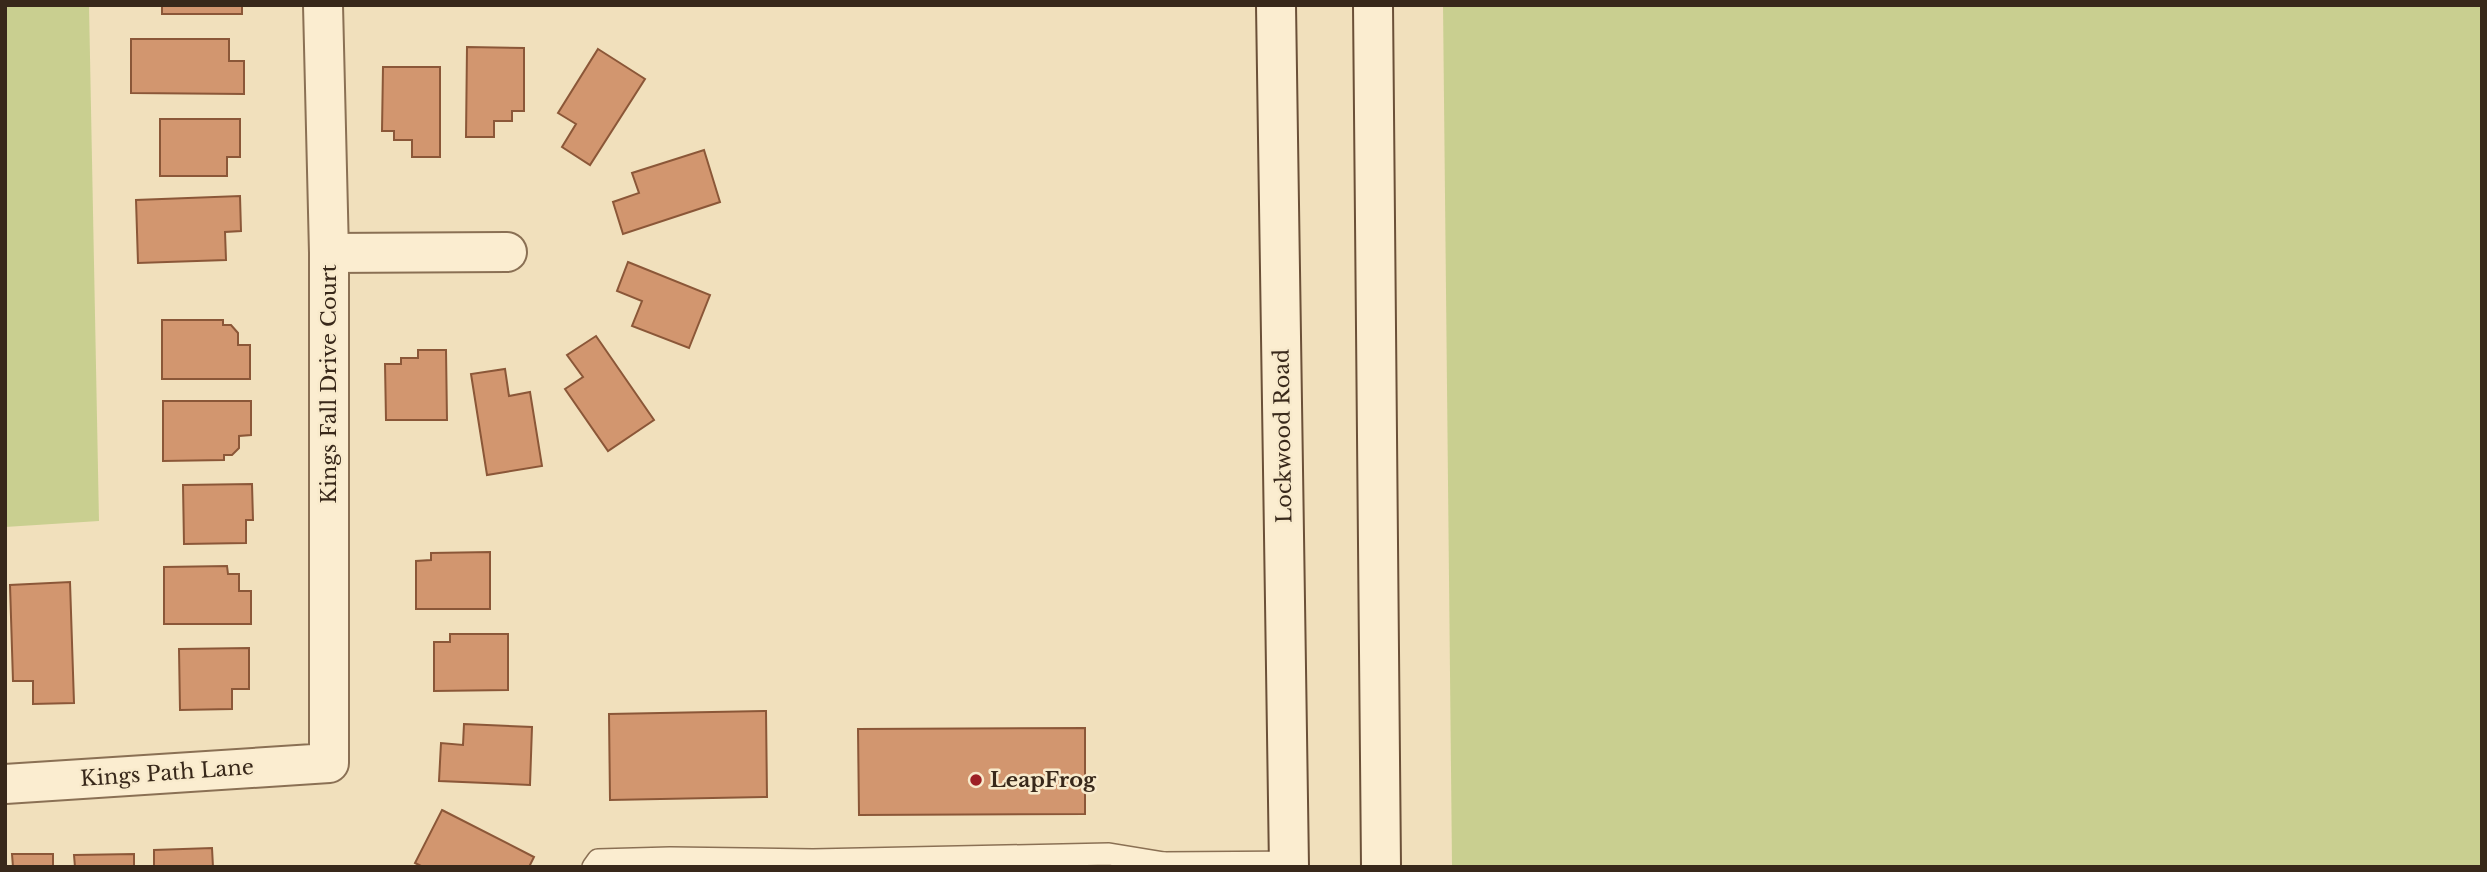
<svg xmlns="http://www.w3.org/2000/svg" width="2487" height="872" font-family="'Libre Baskerville',serif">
<rect width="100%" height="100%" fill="#f1e0bc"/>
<g fill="#c9cf90">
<polygon points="5,5 89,5 99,521 5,527"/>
<polygon points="1443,5 2482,5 2482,867 1452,865"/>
</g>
<g fill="#d2966f" stroke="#8b5738" stroke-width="2">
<rect x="162" y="5" width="80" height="9"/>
<polygon points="131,39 229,39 229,61 244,61 244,94 131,93"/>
<polygon points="467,47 524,48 524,111 512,111 512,121 494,121 494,137 466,137"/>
<polygon points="598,49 645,79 590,165 562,147 576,124 558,113"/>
<polygon points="383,67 440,67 440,157 412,157 412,140 394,140 394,131 382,131"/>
<polygon points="160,119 240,119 240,157 227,157 227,176 160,176"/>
<polygon points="704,150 720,202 623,234 613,202 639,193 632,173"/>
<polygon points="240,196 241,231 225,232 226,260 138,263 136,200"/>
<polygon points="628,262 710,295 689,348 632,326 642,301 617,291"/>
<polygon points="162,320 223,320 223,325 231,325 238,333 238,345 250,345 250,379 162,379"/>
<polygon points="596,336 654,420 608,451 565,389 583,377 567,355"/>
<polygon points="418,350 446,350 447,420 386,420 385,364 401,364 401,358 418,358"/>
<polygon points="505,369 509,396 530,392 542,466 487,475 471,374"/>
<polygon points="163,401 251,401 251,435 239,436 239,448 232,455 224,455 224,460 163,461"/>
<polygon points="252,484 253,520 246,520 246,543 184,544 183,485"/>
<polygon points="490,552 490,609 416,609 416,561 431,560 431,553"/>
<polygon points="227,566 228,574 239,574 239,591 251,591 251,624 164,624 164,567"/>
<polygon points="70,582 74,703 33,704 33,681 13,681 10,585"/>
<polygon points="450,634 508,634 508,690 434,691 434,642 450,642"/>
<polygon points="249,648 249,689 232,689 232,709 180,710 179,649"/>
<polygon points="766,711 767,797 610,800 609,714"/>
<polygon points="464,724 532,727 530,785 439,781 441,743 463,745"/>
<polygon points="1085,728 1085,814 859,815 858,729"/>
<polygon points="442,810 534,857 529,867 423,867 415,863"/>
<polygon points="212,848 213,867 154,867 154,850"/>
<polygon points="12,854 53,854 53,867 13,867"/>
<polygon points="134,854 134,867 75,867 74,855"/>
</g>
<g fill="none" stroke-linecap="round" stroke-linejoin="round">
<g stroke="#8a7054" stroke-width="24">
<g id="service">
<polyline points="593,867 598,860 670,858 813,860 1109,854 1164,863"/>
<polyline points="1153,867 1164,863 1289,862"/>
</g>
</g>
<g stroke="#8a7054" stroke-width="42">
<g id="minor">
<polyline points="329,253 507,252"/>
<polyline points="5,784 329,763 329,253 323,5"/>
</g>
</g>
<g stroke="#6b5038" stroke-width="42">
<g id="secondary">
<polyline points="1276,5 1289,867"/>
<polyline points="1373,5 1381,867"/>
</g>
</g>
<use href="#service" stroke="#fbedd0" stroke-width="21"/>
<use href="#minor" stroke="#fbedd0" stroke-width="38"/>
<use href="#secondary" stroke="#fbedd0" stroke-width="38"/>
</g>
<circle fill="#9d2024" stroke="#f8eacc" stroke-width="2.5" cx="976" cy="780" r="7"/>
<g text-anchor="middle" stroke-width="5" stroke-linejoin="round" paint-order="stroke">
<g font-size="21" fill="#38281a" stroke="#f8eacc">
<text transform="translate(329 384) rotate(-90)" y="7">Kings Fall Drive Court</text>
<text transform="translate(1283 436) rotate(-91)" y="7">Lockwood Road</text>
<text transform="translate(167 773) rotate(-4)" y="7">Kings Path Lane</text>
</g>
<g font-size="21" font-weight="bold" fill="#38281a" stroke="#f8eacc" text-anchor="start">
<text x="990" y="787">LeapFrog</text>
</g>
</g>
<rect width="2487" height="872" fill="none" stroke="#38281a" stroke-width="14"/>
</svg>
